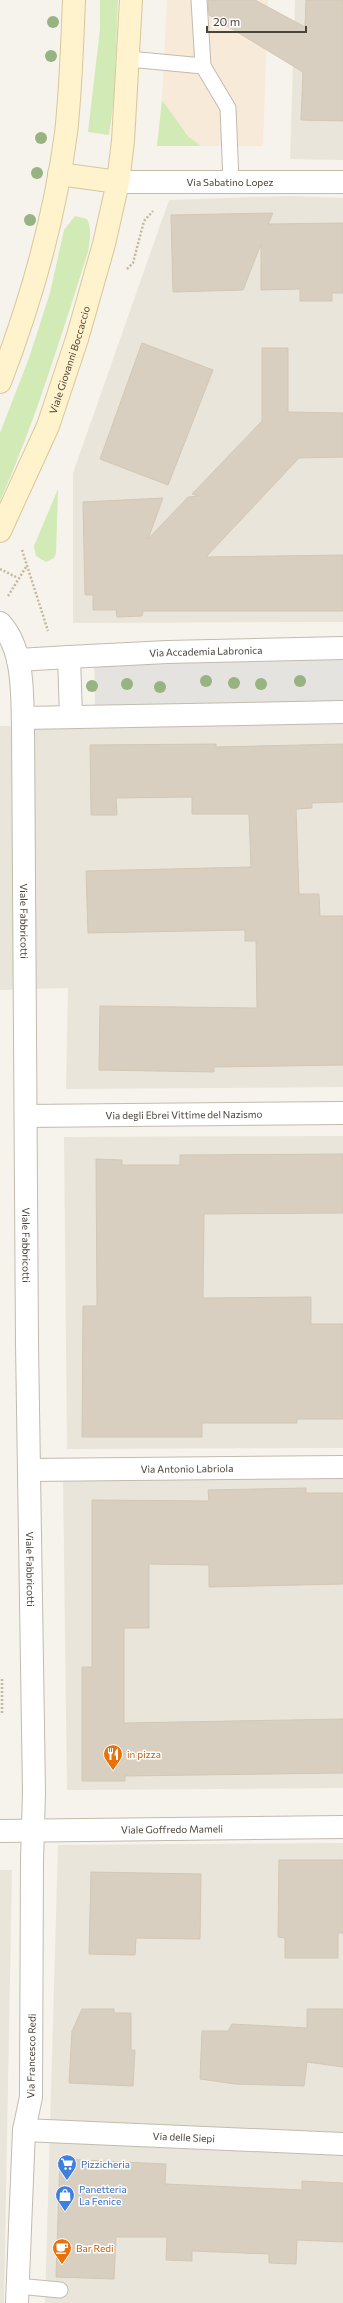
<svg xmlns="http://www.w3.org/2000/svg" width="343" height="2303" font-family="Commissioner,sans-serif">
<rect width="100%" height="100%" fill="#f6f3ec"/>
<g fill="#eae5da">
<polygon points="295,0 343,0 343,160 290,159"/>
<polygon points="289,196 343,198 343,622 73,623 73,473 169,200"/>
<polygon points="343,723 343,1087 66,1089 68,988 0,990 0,726"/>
<polygon points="343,1136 343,1448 67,1449 64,1137"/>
<polygon points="343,1477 343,1788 67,1790 63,1480"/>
<polygon points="343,1843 343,2303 45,2303 58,1845"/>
<polygon points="0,1870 12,1870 4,2303 0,2303"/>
</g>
<polygon fill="#f7ead8" points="167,0 268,0 263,146 201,146 188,135 162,100"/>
<g fill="#d2eab5">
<polygon points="100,0 118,0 114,99 109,135 88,132 100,29"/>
<polygon points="162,100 188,136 201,146 157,146"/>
<path d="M75,216L87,219C92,230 90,240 88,252C61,336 36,420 0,501V433L29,358L50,293L64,230Z"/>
<polygon points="58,489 56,553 54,558 46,562 36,556 34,546"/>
</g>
<polygon fill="#e5e3e0" points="343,650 343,703 95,706 94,652"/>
<g fill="#d8cfc1" stroke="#d3c7b4">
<polygon points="208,0 255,0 305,27 306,0 343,0 343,121 301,120 303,72 209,15"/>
<polygon points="273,213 268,224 343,223 343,293 332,293 332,301 300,301 300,289 261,290 261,244 243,290 173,292 171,215"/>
<polygon points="142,343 213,370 168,485 100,459"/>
<polygon points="262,348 288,348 288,412 343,413 343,457 299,458 206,557 343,555 343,611 143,611 142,616 117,617 116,610 93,610 93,595 85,595 83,502 163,498 148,539 188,497 199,496 192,494 262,421"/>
<polygon points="216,744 216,747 343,744 343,802 312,803 312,808 296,809 299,894 319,894 320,916 343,916 343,1065 214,1067 214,1072 99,1070 100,1006 257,1008 256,941 245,941 245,930 88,933 86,871 251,867 249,814 192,814 192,797 116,798 117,815 91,815 90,745"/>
<polygon points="343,1154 343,1213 204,1214 203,1298 311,1297 311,1324 343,1324 343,1419 297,1419 297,1423 202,1423 202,1437 82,1437 83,1306 97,1306 96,1159 122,1160 122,1165 180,1165 180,1155"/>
<polygon points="306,1488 306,1493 343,1493 343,1584 209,1587 209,1565 149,1564 149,1628 124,1628 124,1723 343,1719 343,1773 125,1776 125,1781 82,1781 82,1667 92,1667 92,1500 209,1501 208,1490"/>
<polygon points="279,1860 343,1860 343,1933 338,1933 338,1958 285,1958 285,1938 278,1937"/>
<polygon points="91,1872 201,1874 200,1939 136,1938 135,1955 89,1954"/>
<polygon points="82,2009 114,2009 114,2013 131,2013 131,2050 135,2050 133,2086 69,2083 72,2031"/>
<polygon points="307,2009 343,2009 343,2067 307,2062 304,2086 235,2084 200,2079 202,2031 228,2031 232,2024 307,2028"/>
<polygon points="60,2159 166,2164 165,2184 302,2190 302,2181 343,2183 343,2242 297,2240 296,2264 269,2263 269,2254 192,2251 192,2261 166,2260 167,2237 116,2237 114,2279 56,2277"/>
</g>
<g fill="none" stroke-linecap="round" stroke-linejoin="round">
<g stroke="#c2bbae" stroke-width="17">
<g id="service">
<polyline points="199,0 203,66"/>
<polyline points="129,59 203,66 228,108 231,181"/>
<polyline points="17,2286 60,2290"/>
</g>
</g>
<g stroke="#c2bbae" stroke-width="24">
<g id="minor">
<path id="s1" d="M118,182H343"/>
<path id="s2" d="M0,623C24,649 22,692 23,725L27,1344L34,1792L32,1860L31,2097L24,2130L17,2303"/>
<polyline points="18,660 69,657"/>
<path id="s3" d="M71,716L69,657L167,652L343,648"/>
<polyline points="23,718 343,712"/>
<path id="s4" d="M26,1116L343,1113"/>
<path id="s5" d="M30,1470L343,1467"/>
<path id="s6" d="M24,2130L343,2144"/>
</g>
</g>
<g stroke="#c2bbae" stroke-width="24">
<g id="tertiary">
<path id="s7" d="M0,1831L343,1827"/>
</g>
</g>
<g stroke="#d6c79b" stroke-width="24">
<g id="secondary">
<polyline points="59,174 118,182"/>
<path d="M0,382C30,304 55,216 66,133C71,89 72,45 74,0"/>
<path id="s8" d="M0,531L48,426L77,339L104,244L118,182L123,141L131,0"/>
</g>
</g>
<g stroke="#c4b79f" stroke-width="2.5" stroke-dasharray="2 2" stroke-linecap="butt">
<polyline points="127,269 133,263 144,221 153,211"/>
<polyline points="22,550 48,631"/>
<polyline points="0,569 16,577"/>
<polyline points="8,596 26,567"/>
<polyline points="2,1679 2,1714"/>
</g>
<use href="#service" stroke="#fff" stroke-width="15"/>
<use href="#minor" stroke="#fff" stroke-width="22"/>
<use href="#tertiary" stroke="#fff" stroke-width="22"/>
<use href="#secondary" stroke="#fff3cd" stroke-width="22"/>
</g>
<g fill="#97b381">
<circle cx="53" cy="22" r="6"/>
<circle cx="51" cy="56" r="6"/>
<circle cx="41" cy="138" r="6"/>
<circle cx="37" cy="173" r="6"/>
<circle cx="30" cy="220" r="6"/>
<circle cx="206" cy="681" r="6"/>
<circle cx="300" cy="681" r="6"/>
<circle cx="234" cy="683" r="6"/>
<circle cx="127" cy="684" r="6"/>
<circle cx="261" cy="684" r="6"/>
<circle cx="92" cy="686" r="6"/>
<circle cx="160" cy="687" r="6"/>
</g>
<defs>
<g id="restaurant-pin" transform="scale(1)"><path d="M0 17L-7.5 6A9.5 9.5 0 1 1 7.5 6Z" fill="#e8710a" stroke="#fff"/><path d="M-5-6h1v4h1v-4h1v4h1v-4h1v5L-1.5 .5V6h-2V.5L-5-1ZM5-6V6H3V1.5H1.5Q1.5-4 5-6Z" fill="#fff"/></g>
<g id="supermarket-pin" transform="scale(1)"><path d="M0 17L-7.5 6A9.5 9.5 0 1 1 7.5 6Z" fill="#3f7fe0" stroke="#fff"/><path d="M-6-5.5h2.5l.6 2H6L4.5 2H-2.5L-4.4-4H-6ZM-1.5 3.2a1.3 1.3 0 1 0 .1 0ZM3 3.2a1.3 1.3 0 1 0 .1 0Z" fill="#fff"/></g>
<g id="shop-pin" transform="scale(1)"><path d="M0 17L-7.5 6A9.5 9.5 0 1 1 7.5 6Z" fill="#3f7fe0" stroke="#fff"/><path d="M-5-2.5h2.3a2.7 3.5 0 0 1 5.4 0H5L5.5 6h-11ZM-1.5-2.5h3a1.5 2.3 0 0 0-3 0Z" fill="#fff"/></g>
<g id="cafe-pin" transform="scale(1)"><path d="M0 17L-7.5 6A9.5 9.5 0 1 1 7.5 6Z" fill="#e8710a" stroke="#fff"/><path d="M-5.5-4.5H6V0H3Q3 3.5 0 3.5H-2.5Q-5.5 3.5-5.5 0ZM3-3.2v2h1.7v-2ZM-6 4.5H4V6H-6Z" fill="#fff"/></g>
</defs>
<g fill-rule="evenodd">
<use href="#restaurant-pin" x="113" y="1754"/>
<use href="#supermarket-pin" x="67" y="2164"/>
<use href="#shop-pin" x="65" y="2195"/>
<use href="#cafe-pin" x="62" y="2248"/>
</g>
<g text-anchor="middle" stroke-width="3" stroke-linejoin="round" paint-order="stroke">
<g font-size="10" fill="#4b4439" stroke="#fff">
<text dy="4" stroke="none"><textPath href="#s1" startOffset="112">Via Sabatino Lopez</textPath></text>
<text dy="4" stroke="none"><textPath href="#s8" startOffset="185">Viale Giovanni Boccaccio</textPath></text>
<text dy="4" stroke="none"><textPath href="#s3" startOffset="196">Via Accademia Labronica</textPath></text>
<text dy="4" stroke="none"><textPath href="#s2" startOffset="303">Viale Fabbricotti</textPath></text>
<text dy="4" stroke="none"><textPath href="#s4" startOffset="158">Via degli Ebrei Vittime del Nazismo</textPath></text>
<text dy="4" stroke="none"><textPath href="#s2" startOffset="627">Viale Fabbricotti</textPath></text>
<text dy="4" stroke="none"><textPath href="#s5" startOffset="157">Via Antonio Labriola</textPath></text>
<text dy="4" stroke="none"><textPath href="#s2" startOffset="951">Viale Fabbricotti</textPath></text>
<text dy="4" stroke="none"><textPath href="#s7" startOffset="172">Viale Goffredo Mameli</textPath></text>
<text transform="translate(31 2056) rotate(-89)" y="4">Via Francesco Redi</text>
<text dy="4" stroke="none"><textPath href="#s6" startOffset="160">Via delle Siepi</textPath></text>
</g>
<g font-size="10" fill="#c56008" stroke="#fff" text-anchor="start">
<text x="127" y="1758">in pizza</text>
<text x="76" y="2252">Bar Redi</text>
</g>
<g font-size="10" fill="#366cbe" stroke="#fff" text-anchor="start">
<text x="81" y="2168">Pizzicheria</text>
<text x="79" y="2193">Panetteria<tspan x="79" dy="12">La Fenice</tspan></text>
</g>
</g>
<path d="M207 26v6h99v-6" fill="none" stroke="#4b4439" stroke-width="2"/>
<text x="213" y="26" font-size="12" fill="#4b4439" stroke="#ffffff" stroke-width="3" paint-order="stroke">20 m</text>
</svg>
